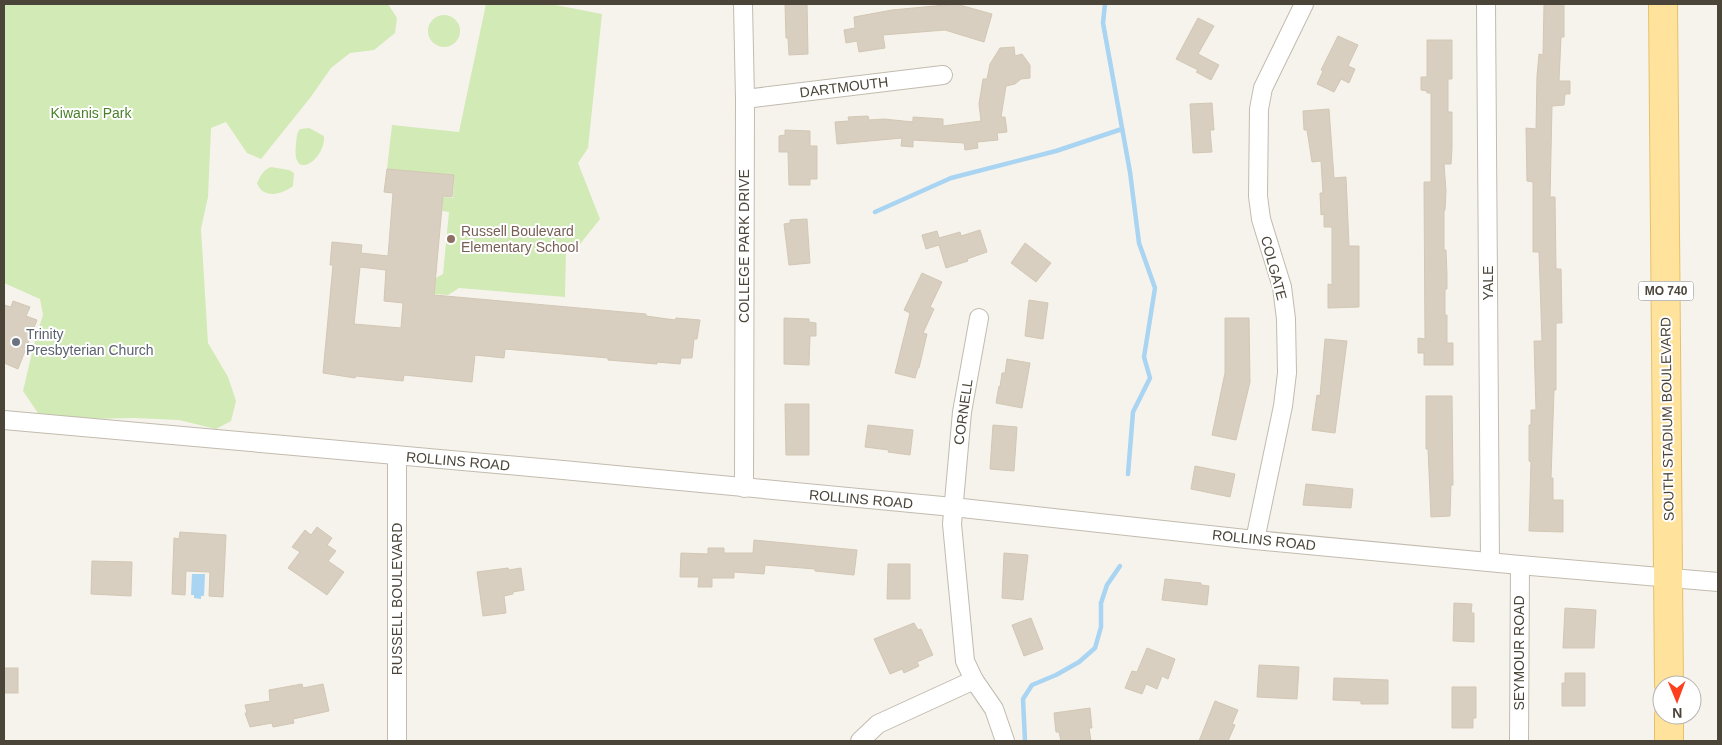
<svg xmlns="http://www.w3.org/2000/svg" width="1722" height="745" font-family="Arial,sans-serif">
<rect width="100%" height="100%" fill="#f6f3ec"/>
<g fill="#d2eab5">
<polygon points="4,4 388,4 397,18 395,33 374,50 350,53 331,68 310,98 261,159 247,153 226,122 211,128 208,197 201,229 208,343 228,377 236,401 231,421 216,429 179,420 134,418 86,419 38,413 23,391 35,340 43,315 40,299 4,283"/>
<polygon points="486,4 550,4 602,14 588,148 578,163 600,219 576,249 566,249 565,297 459,288 448,295 423,293 434,279 443,274 449,212 442,211 443,197 453,198 454,175 387,169 392,125 459,132"/>
<circle cx="444" cy="31" r="16"/>
<path d="M309,128L324,136C326,159 291,184 296,144C297,138 296,134 300,129Z"/>
<path d="M271,167L289,170L294,173L293,186C283,194 263,200 257,183C261,175 263,170 271,167Z"/>
</g>
<polygon fill="#a9d4f2" points="192,574 205,574 204,596 201,596 201,599 194,598 194,595 191,595"/>
<g fill="none" stroke-linecap="round" stroke-linejoin="round">
<g stroke="#a9d4f2" stroke-width="4.5">
<polyline points="1105,4 1103,23 1130,172 1139,243 1155,288 1144,357 1150,378 1133,412 1128,474"/>
<polyline points="875,212 951,178 1056,151 1122,129"/>
<polyline points="1025,741 1023,699 1032,685 1056,675 1079,662 1095,648 1101,627 1101,603 1107,585 1120,566"/>
</g>
</g>
<g fill="#d8cfc1" stroke="#d3c7b4" fill-rule="evenodd">
<polygon points="785,4 807,4 808,54 789,55 788,38 786,38"/>
<polygon points="956,4 992,14 984,42 945,30 883,35 885,48 859,52 857,41 846,43 844,30 855,28 854,17 892,10"/>
<polygon points="1544,4 1564,4 1564,37 1561,37 1559,81 1570,81 1570,94 1565,94 1564,105 1552,106 1550,197 1555,197 1556,269 1561,269 1562,323 1556,323 1556,390 1554,390 1551,478 1553,478 1553,500 1563,500 1563,532 1529,531 1531,462 1529,461 1529,425 1531,425 1531,410 1536,410 1534,341 1542,341 1539,252 1533,252 1533,182 1527,181 1526,128 1536,129 1537,76 1539,54 1543,55"/>
<polygon points="1198,18 1214,26 1198,54 1219,65 1211,80 1196,72 1198,70 1176,59"/>
<polygon points="1338,36 1358,45 1348,66 1355,69 1349,83 1341,79 1334,92 1317,84 1323,71 1321,70"/>
<polygon points="1427,40 1452,40 1452,79 1448,79 1448,112 1452,112 1452,148 1451,164 1444,164 1446,191 1445,210 1444,211 1444,250 1446,250 1447,274 1447,289 1445,289 1445,315 1447,315 1447,343 1453,343 1453,365 1424,365 1424,353 1418,353 1418,338 1425,339 1424,182 1431,182 1431,93 1427,93 1427,91 1421,90 1421,77 1427,77"/>
<polygon points="1014,47 1015,56 1022,54 1030,65 1030,78 1021,79 1015,84 1006,86 1001,117 1005,117 1007,132 997,133 998,140 977,142 978,148 965,150 964,143 913,140 913,147 901,146 902,138 837,144 835,122 849,121 848,117 868,116 869,120 884,119 913,122 913,117 943,119 943,126 981,121 979,104 983,79 987,79 990,64 1000,48"/>
<polygon points="1212,103 1214,130 1210,130 1212,152 1193,153 1190,104"/>
<polygon points="1329,109 1334,178 1346,177 1349,246 1359,246 1359,307 1328,308 1328,284 1332,285 1332,227 1324,227 1324,214 1321,215 1320,193 1323,193 1321,161 1312,162 1307,130 1304,130 1303,111"/>
<polygon points="785,130 810,131 810,146 817,146 817,179 810,179 810,185 789,185 788,152 779,152 779,136 785,135"/>
<path d="M387,169L454,175L452,197L443,196L434,295L646,314V316L675,320L676,318L700,320L697,339H694L692,358H681L680,364L657,362V364L608,360V358L505,349L504,358L475,355L472,382L404,375L403,381L356,376L355,378L323,373L333,265H330L332,242L362,245L361,253L388,256L393,193L384,192ZM360,267L386,270L384,301L403,303L401,328L354,324Z"/>
<polygon points="807,219 810,263 789,265 784,224 790,223 790,220"/>
<polygon points="980,230 987,252 967,259 968,261 946,268 939,245 926,249 922,235 937,231 939,238 960,232 961,236"/>
<polygon points="1025,243 1051,263 1036,282 1011,263"/>
<polygon points="922,273 942,282 930,307 934,309 923,333 927,334 919,368 918,368 915,378 895,373 910,313 904,310"/>
<polygon points="1029,300 1048,303 1043,339 1025,336"/>
<polygon points="13,301 30,307 26,316 37,320 18,369 4,363 4,305 11,307"/>
<polygon points="784,318 809,319 809,322 816,323 816,336 810,336 809,365 784,364"/>
<polygon points="1225,318 1249,318 1250,382 1236,440 1212,435 1225,373"/>
<polygon points="1325,339 1347,341 1335,433 1312,430 1317,395 1320,396"/>
<polygon points="1007,359 1030,363 1022,408 996,403 999,386 1000,387 1002,373 1005,373"/>
<polygon points="1426,396 1452,396 1453,485 1451,485 1450,516 1431,517 1428,449 1426,449"/>
<polygon points="785,404 809,404 809,455 786,455"/>
<polygon points="868,425 913,430 910,455 888,452 889,450 865,447"/>
<polygon points="993,425 1017,427 1014,471 990,469"/>
<polygon points="1195,466 1235,474 1230,497 1191,489"/>
<polygon points="1306,484 1353,489 1351,508 1303,505"/>
<polygon points="317,527 332,538 327,545 336,551 328,561 344,572 327,595 288,568 300,552 292,547 305,530 311,535"/>
<polygon points="180,532 226,535 223,597 209,596 210,572 186,571 185,595 172,594 174,538 179,539"/>
<polygon points="754,540 857,550 854,575 815,571 815,569 765,565 764,574 734,572 734,578 712,578 712,587 698,587 699,577 680,577 681,553 708,554 708,548 724,548 724,553 753,553"/>
<polygon points="1004,553 1028,555 1023,600 1002,598"/>
<polygon points="92,561 132,562 131,596 91,594"/>
<polygon points="888,564 910,564 910,599 887,599"/>
<polygon points="508,568 509,570 521,568 524,590 513,592 513,594 504,596 506,613 483,616 477,572"/>
<polygon points="1165,579 1201,583 1201,585 1209,586 1207,605 1162,600"/>
<polygon points="1454,603 1472,604 1471,613 1474,613 1474,642 1453,641"/>
<polygon points="1565,608 1596,610 1594,648 1563,648"/>
<polygon points="1031,618 1043,649 1024,656 1012,625"/>
<polygon points="914,623 918,630 921,629 933,655 917,662 919,666 904,673 902,669 890,674 874,639"/>
<polygon points="1147,648 1175,659 1168,679 1162,676 1157,689 1146,684 1142,694 1125,688 1132,671 1137,672"/>
<polygon points="1259,665 1299,667 1297,699 1257,697"/>
<rect x="4" y="668" width="14" height="25"/>
<polygon points="1565,673 1585,673 1585,706 1562,706 1562,683 1565,683"/>
<polygon points="1334,678 1388,680 1388,704 1361,704 1361,701 1333,700"/>
<polygon points="302,684 303,688 323,684 329,711 293,719 294,723 273,727 272,723 250,727 245,713 247,713 245,705 270,701 269,690"/>
<polygon points="1452,687 1476,687 1476,718 1473,718 1473,728 1452,728"/>
<polygon points="1215,701 1238,710 1232,724 1235,725 1228,741 1199,741"/>
<polygon points="1090,708 1092,728 1089,728 1091,741 1061,741 1059,732 1056,732 1054,713"/>
</g>
<g fill="none" stroke-linecap="round" stroke-linejoin="round">
<g stroke="#c2bbae" stroke-width="20">
<g id="street">
<polyline points="743,4 745,99 744,488"/>
<polyline points="1486,4 1490,562"/>
<polyline points="745,99 943,75"/>
<polyline points="979,318 962,412 952,524 965,661 974,680 994,709 1005,741"/>
<polyline points="4,420 563,470 953,507 1255,540 1520,565 1718,582"/>
<polyline points="397,456 397,741"/>
<polyline points="1255,540 1283,406 1287,373 1286,319 1282,287 1261,219 1258,196 1259,109 1263,88 1304,4"/>
<polyline points="860,741 878,724 974,680"/>
<polyline points="1519,741 1520,565"/>
</g>
</g>
<g stroke="#e6c16a" stroke-width="30">
<g id="primary">
<polyline points="1663,4 1669,685"/>
<polyline points="1669,715 1669,741"/>
</g>
</g>
<use href="#street" stroke="#fff" stroke-width="18"/>
<use href="#primary" stroke="#ffe39c" stroke-width="28"/>
</g>
<circle fill="#8d6e63" stroke="#fff" stroke-width="2" cx="451" cy="239" r="5"/>
<circle fill="#6b7280" stroke="#fff" stroke-width="2" cx="16" cy="342" r="5"/>
<g text-anchor="middle" stroke-width="4" stroke-linejoin="round" paint-order="stroke">
<rect fill="#fff" stroke="#817c74" stroke-width="1" x="1638.5" y="281.5" width="55" height="19" rx="4"/>
<g font-size="12" font-weight="bold" fill="#4b4439">
<text x="1666" y="295">MO 740</text>
</g>
<g font-size="14" fill="#4b4439" stroke="#fff">
<text transform="translate(844 87) rotate(-7)" y="5">DARTMOUTH</text>
<text transform="translate(744 246) rotate(-90)" y="5">COLLEGE PARK DRIVE</text>
<text transform="translate(1274 268) rotate(75)" y="5">COLGATE</text>
<text transform="translate(1488 283) rotate(-90)" y="5">YALE</text>
<text transform="translate(963 412) rotate(-82)" y="5">CORNELL</text>
<text transform="translate(1667 419) rotate(-91)" y="5">SOUTH STADIUM BOULEVARD</text>
<text transform="translate(458 461) rotate(5)" y="5">ROLLINS ROAD</text>
<text transform="translate(861 499) rotate(5)" y="5">ROLLINS ROAD</text>
<text transform="translate(1264 540) rotate(6)" y="5">ROLLINS ROAD</text>
<text transform="translate(397 599) rotate(-90)" y="5">RUSSELL BOULEVARD</text>
<text transform="translate(1519 653) rotate(-90)" y="5">SEYMOUR ROAD</text>
</g>
<g font-size="14" fill="#4a7f2a" stroke="#fff">
<text x="91" y="118">Kiwanis Park</text>
</g>
<g font-size="14" fill="#785e54" stroke="#fff" text-anchor="start">
<text x="461" y="236">Russell Boulevard<tspan x="461" dy="16">Elementary School</tspan></text>
</g>
<g font-size="14" fill="#5b616d" stroke="#fff" text-anchor="start">
<text x="26" y="339">Trinity<tspan x="26" dy="16">Presbyterian Church</tspan></text>
</g>
</g>
<rect width="1722" height="745" fill="none" stroke="#4b4439" stroke-width="10"/>
<g transform="translate(1677 700) rotate(179)"><circle r="24" fill="#ffffff" stroke="#b7b4b0"/>
<path d="M0-4L9 19L0 12L-9 19Z" fill="#fc3f1d"/>
<text y="-8" font-size="14" font-weight="bold" text-anchor="middle" fill="#4b4439">N</text>
</g>
</svg>
